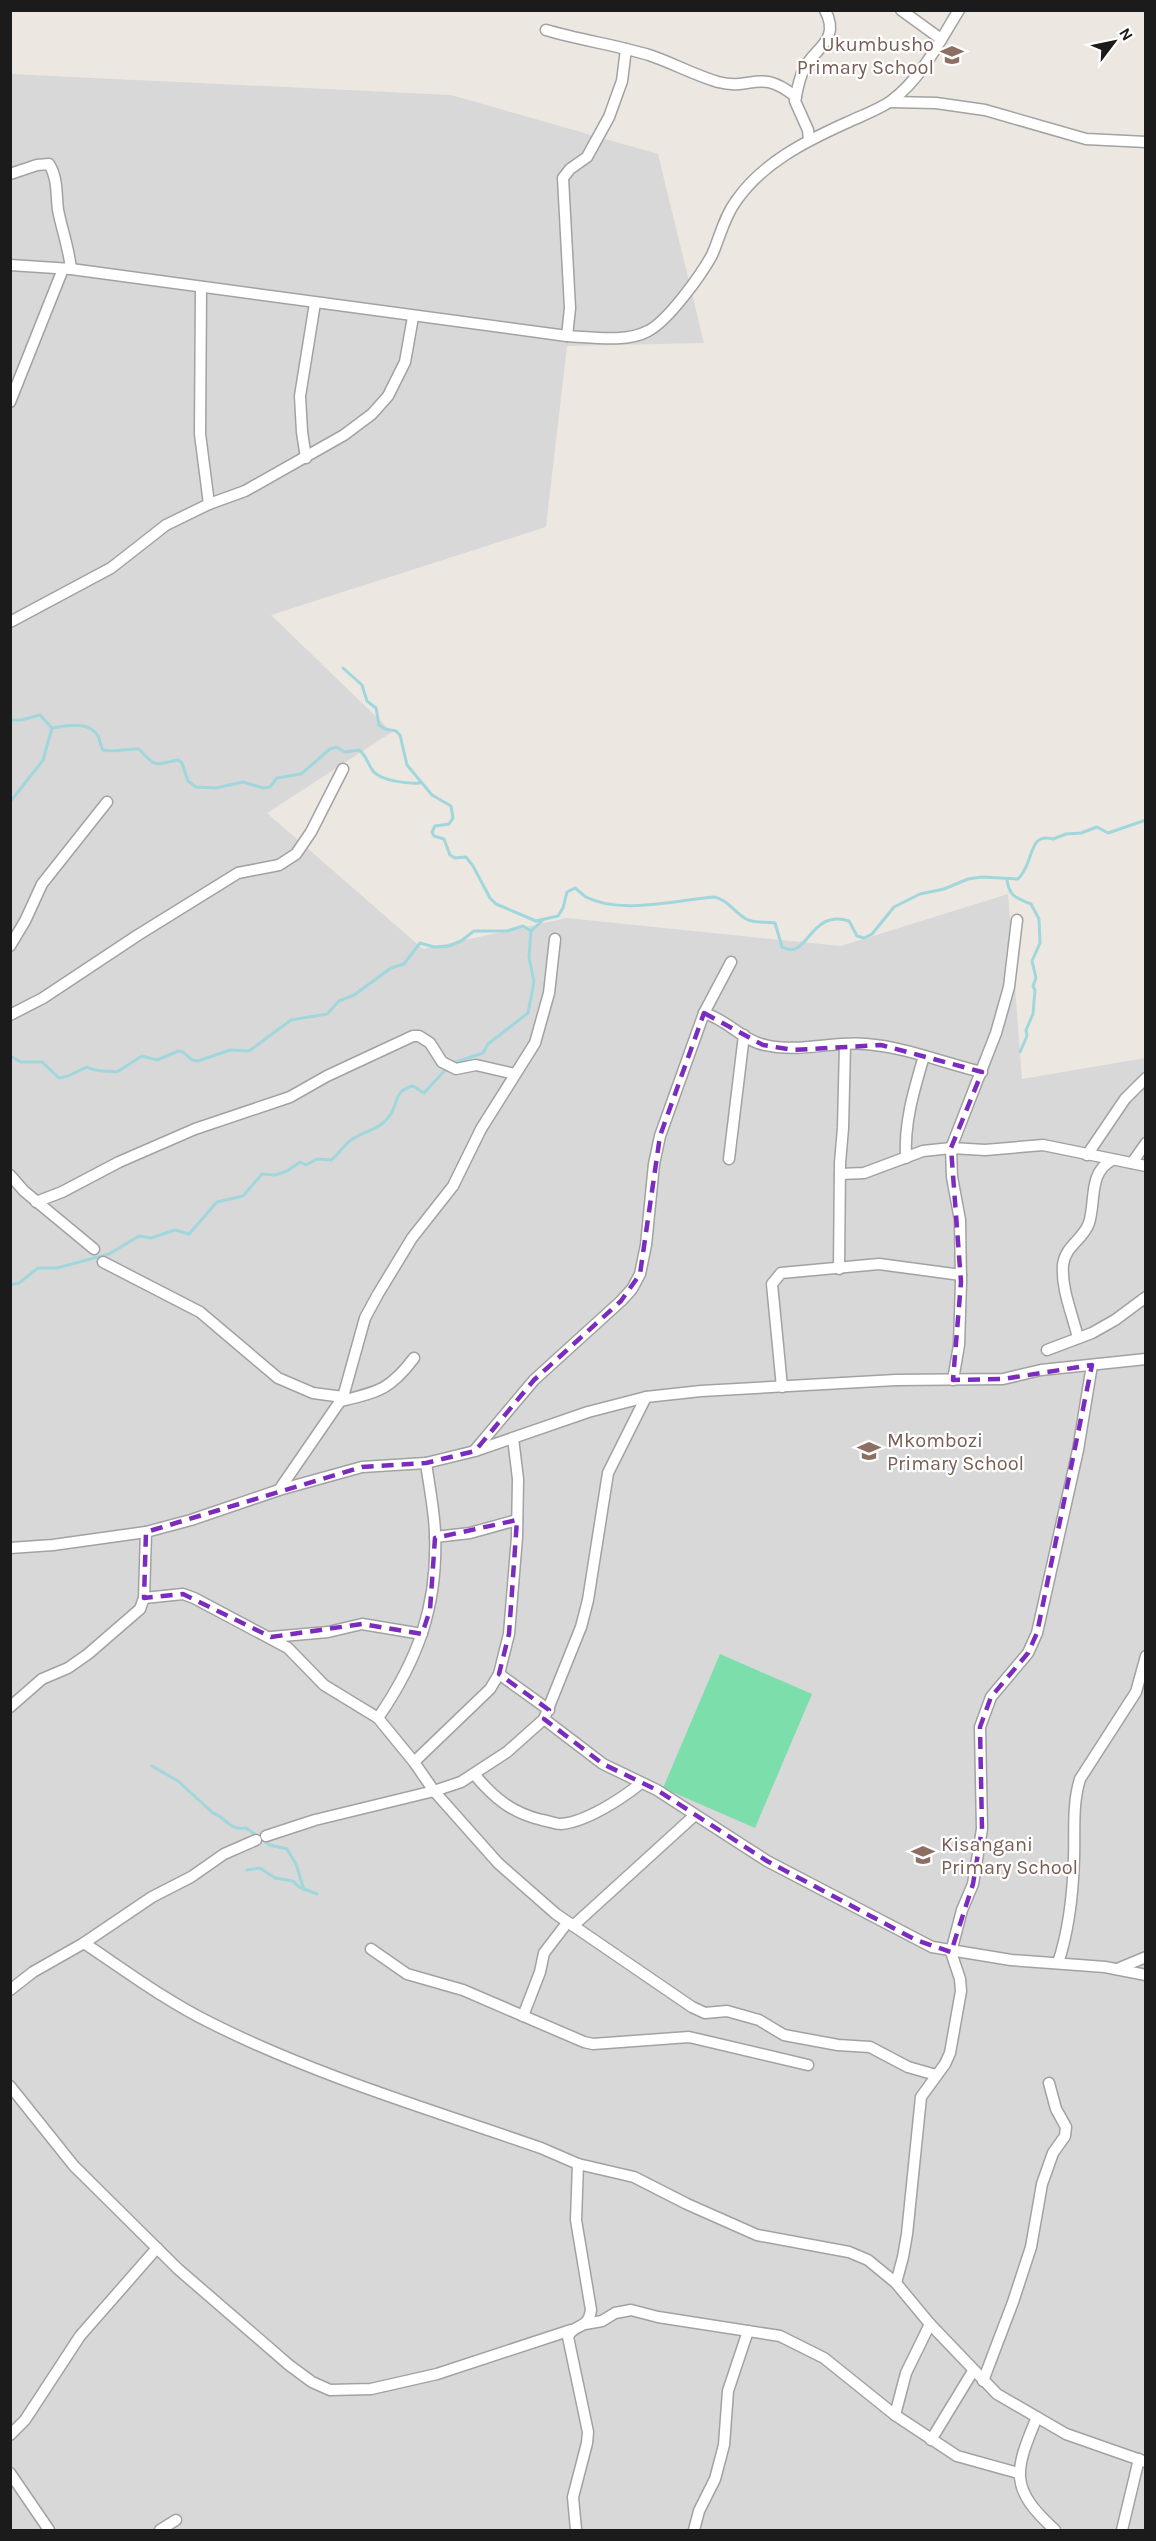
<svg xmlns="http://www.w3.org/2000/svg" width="1156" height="2541" font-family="Karla,sans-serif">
<rect width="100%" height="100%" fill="#ede7e1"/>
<polygon fill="#d9d8d8" points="10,74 451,95 658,154 704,343 567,346 546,527 271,615 392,732 267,813 423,949 567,918 841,946 1008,894 1022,1079 1145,1058 1145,2530 11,2530"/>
<polygon fill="#7cdeaa" points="720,1654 812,1694 755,1828 663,1788"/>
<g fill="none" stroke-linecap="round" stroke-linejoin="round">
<g stroke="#a0d7dc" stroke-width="3">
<path d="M343,668L362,685L367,701L376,708L379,725L385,729L396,731L400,735L407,765L432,795L451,806L453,818L449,824L435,826L432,832L434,836L444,839L450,855L455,858L466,857L473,866L490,898L496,904L536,921L558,916L563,908L567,892L575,888C579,891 582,894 586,897C620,915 677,900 714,897C727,899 735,913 746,919C756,924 765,921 775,923L782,947C808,962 809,908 849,921L857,936L864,938L872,934L894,907L920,894L944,889L968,879L982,877L1018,879C1035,863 1027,832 1053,839L1066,834L1081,833L1097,827L1108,833L1146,820"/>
<polyline points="10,720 21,720 40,715 52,728"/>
<path d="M52,728C66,726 89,720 98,736C100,740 100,745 103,750C114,753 126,748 139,749C156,768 154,765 178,760L182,763L188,781L196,787L216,788L243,782L263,788L270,787L277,778L301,774L330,749L336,747L345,752L359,750C367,756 367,763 373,771C381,781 408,784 420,783"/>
<polyline points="10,802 43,760 52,728"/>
<path d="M1007,880C1009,896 1016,898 1031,904L1039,919L1040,943L1032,961L1036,978L1033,986L1035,990L1033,1014L1026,1030L1027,1036L1020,1052"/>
<path d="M10,1056L21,1062H42L59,1078L68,1076L87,1067C97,1073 106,1070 117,1072L142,1056L157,1060L178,1051L183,1052L192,1060L198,1061L230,1050L249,1051L291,1020L327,1014L339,1001L354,995L391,968L404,964L420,943L434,947L449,946L461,941L474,931H507L523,926L531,931"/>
<polyline points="453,1063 483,1053 488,1044 528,1013 534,982 529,957 531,931 542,921"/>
<path d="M10,1285L19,1283L38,1268H57L109,1254L139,1236L151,1238L175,1230L189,1234L217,1202L243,1196L262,1174L275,1175L287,1171L300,1162L306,1165L317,1159L331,1160C339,1154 343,1146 351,1140C364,1130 380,1131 391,1114C399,1100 394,1091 413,1086L424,1093L448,1067"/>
<path d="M152,1766L178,1781L213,1813C227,1818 229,1831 246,1828L270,1845L287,1849L296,1864L304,1890"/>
<polyline points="247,1870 260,1868 275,1878 293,1881 299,1887 317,1894"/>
</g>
<g stroke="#a2a2a2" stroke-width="13">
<g id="minor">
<polyline points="901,10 941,39"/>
<path d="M546,30C580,40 615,45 649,55C673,63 694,75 718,82C753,91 759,67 796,97"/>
<polyline points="890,102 936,103 985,110 1086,139 1146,142"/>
<path d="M809,140L808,130L795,101C797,91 799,78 804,69C815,47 841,41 825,10"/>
<path d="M10,174L37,165L49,164C58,178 56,195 58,210C62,230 69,249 71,269"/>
<path d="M10,265L71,269L567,336C591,337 626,343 648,331C668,321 701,275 712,255C720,237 724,217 736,201C762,163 806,141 846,123C861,116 878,110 891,101C922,78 939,42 959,10"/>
<polyline points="201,287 200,434 209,504"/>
<polyline points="567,336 570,308 563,178 570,169 587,157 609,117 622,81 626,49"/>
<polyline points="10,402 63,269"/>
<polyline points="306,458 302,432 300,396 315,303"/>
<polyline points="10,622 111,568 166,525 209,504 245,491 344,435 372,414 388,396 405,362 413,317"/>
<polyline points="10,946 25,921 42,884 107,802"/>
<path d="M704,1013C728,1020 743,1041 765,1045C799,1053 832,1041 866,1044C905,1047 944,1063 982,1072"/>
<polyline points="10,1015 43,998 138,935 238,873 279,865 296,854 311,832 343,769"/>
<polyline points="1087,1155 1125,1099 1146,1078"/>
<path d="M906,1158C904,1122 914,1090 924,1056"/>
<polyline points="729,1159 744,1035"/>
<polyline points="1132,1163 1146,1143"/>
<polyline points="840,1174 864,1173 923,1151 951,1148 985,1150 1043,1145 1146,1166"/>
<polyline points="10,1175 24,1191 94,1249"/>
<polyline points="36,1202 62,1192 119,1162 195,1129 290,1097 327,1076 413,1036 419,1036 430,1043 442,1062 456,1069 476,1065 515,1074"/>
<polyline points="103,1262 200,1312 278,1378 313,1393 343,1397"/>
<polyline points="839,1269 840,1163 843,1128 845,1045"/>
<path d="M1078,1338C1073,1316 1061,1289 1063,1265C1065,1246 1083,1240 1089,1223C1096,1201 1088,1173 1112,1160"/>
<polyline points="1047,1350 1092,1333 1115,1320 1146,1297"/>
<polyline points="953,1380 959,1345 961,1282 960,1220 952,1177 951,1148 996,1033 1009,987 1017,920"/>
<polyline points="782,1387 772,1284 781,1273 879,1264 961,1275"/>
<path d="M341,1401C378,1392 390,1390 414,1358"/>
<polyline points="475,1450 534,1380 621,1301 632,1289 640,1274 646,1245 654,1164 660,1136 704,1013 731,962"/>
<polyline points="279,1490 343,1397 365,1318 378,1294 412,1238 453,1186 481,1129 535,1043 549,993 555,939"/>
<polyline points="435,1537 470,1533 517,1520"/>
<polyline points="10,1548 53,1545 146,1532 191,1520 279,1490 362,1467 426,1463 475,1451 588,1412 646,1397 701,1391 896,1380 1003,1379 1041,1370 1146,1359"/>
<polyline points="144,1598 183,1594 194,1598 288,1648 324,1685 378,1718 414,1762 434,1791 498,1863 556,1914 692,2007 705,2013 727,2011 759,2020 784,2035 838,2045 870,2047 908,2067 936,2075"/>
<polyline points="271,1637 328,1632 362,1624 422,1634"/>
<polyline points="499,1674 549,1710"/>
<polyline points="10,1707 42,1679 68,1668 88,1654 140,1609 144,1598 146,1532"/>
<path d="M378,1718C419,1658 438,1605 435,1532C434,1509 429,1485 426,1463"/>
<polyline points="544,1719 603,1764 657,1790 767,1861 932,1947 1011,1960 1105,1967 1146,1975"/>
<polyline points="414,1762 490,1689 499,1674 509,1634 517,1537 518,1479 513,1438"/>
<path d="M474,1774C494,1798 512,1813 542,1820C549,1821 555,1824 561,1824C586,1822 621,1799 640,1784"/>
<polyline points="266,1836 315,1820 434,1791 461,1782 507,1752 544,1719 581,1627 588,1600 608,1473 646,1397"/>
<polyline points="573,1926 695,1815"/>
<path d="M84,1943C126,1971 166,2001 211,2023C314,2075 432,2110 541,2148L578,2164L634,2177L687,2204L757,2235L849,2252L868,2260L896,2283L930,2324L997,2394L1066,2434L1146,2462"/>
<polyline points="371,1949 407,1974 463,1990 584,2042 593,2044 689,2037 808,2065"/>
<path d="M1058,1963C1069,1930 1073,1892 1074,1858C1075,1831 1072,1805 1080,1779L1136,1692L1146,1656"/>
<polyline points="1117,1969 1146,1957"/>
<polyline points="10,1990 33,1972 84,1943 152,1897 191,1877 224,1854 256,1840"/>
<polyline points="523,2016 540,1972 544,1953 567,1923"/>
<polyline points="10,2086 74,2166 178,2269 289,2365 312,2382 330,2390 371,2389 437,2374 571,2330"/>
<polyline points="896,2283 903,2257 907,2234 921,2097 945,2064 950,2053 961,1991 960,1979 951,1952 962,1910 973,1884 982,1829 980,1727 991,1697 1028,1653 1037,1633 1078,1450 1092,1365"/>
<polyline points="585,2324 602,2321 615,2313 631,2310 658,2317 780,2336 824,2358 895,2415 957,2456 1018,2473"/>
<polyline points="983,2381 1013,2302 1031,2247 1042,2184 1053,2153 1065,2136 1066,2127 1056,2109 1049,2083"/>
<polyline points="895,2415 906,2373 930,2324"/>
<path d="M1037,2417C1014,2472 1009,2488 1055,2530"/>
<polyline points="10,2435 25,2420 80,2336 157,2248"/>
<polyline points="931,2440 973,2371"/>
<polyline points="10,2473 49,2530"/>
<polyline points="160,2530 176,2520"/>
<path d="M576,2530L573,2497L587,2443L588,2432L568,2337C573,2323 588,2331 591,2310L576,2220L578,2164"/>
<polyline points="694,2530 699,2511 715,2479 724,2445 728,2391 748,2331"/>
<polyline points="1122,2530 1139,2459"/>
</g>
</g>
<use href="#minor" stroke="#fff" stroke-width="10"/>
</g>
<path fill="none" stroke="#7b2cbf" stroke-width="4.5" stroke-dasharray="12 8" stroke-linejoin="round" d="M704,1013L763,1045L793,1050L881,1045L982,1072L951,1148L961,1282L953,1380L1003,1379L1092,1365L1037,1633L1028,1653L991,1697L980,1727L982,1829L973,1884L951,1952L916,1940L767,1861L657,1790L603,1764L544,1719L549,1710L499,1674L509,1634L517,1520L435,1538L430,1610L422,1634L362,1624L271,1637L183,1594L144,1598L146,1532L362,1467L426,1463L475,1451L534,1380L621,1301L640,1274L660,1136Z"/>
<defs>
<g id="school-bare" transform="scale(1.8)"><path d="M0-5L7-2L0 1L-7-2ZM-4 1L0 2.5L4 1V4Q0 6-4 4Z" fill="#8d6e63" stroke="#fff" stroke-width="2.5" paint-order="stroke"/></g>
</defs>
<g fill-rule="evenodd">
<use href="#school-bare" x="952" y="55"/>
<use href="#school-bare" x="869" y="1451"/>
<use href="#school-bare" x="923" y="1855"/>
</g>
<g text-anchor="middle" stroke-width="4.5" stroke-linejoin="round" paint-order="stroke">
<g font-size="20" fill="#785e54" stroke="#fff" text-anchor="start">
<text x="934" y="51" text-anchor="end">Ukumbusho<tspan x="934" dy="23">Primary School</tspan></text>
<text x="887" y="1447">Mkombozi<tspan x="887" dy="23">Primary School</tspan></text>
<text x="941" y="1851">Kisangani<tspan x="941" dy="23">Primary School</tspan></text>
</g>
</g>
<rect width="1156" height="2541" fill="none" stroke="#1b1b1b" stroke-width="24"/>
<g transform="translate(1114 42) rotate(58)" stroke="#ffffff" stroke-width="4.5" paint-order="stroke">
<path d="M0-4.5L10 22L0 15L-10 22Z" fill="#1b1b1b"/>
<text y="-9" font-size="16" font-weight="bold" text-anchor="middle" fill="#1b1b1b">N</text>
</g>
</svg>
